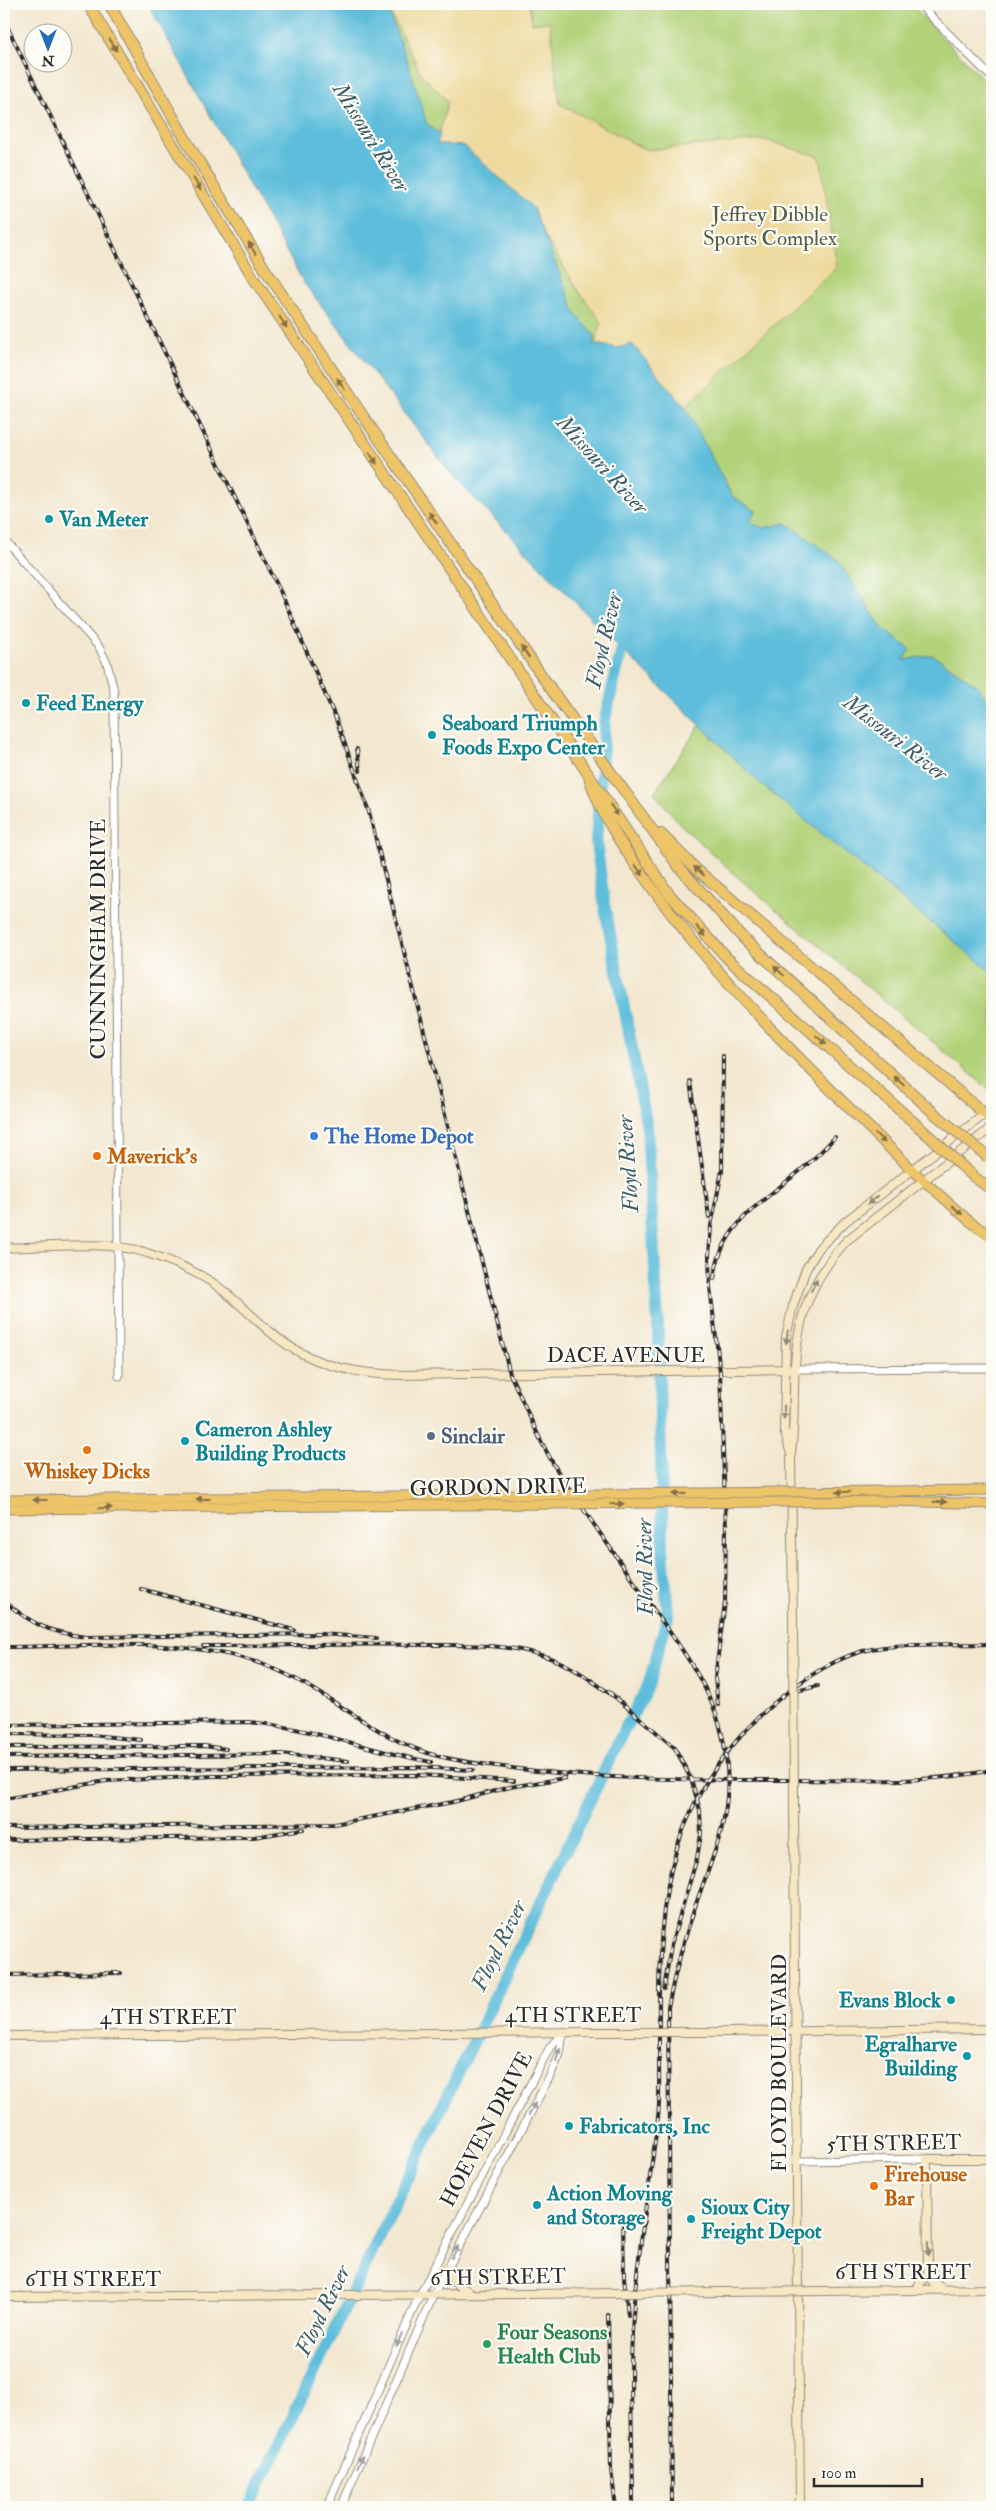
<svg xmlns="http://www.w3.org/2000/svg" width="996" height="2511" font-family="'IM FELL Double Pica',serif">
<rect width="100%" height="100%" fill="#fdfcf7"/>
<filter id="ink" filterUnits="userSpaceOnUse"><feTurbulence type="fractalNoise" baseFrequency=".02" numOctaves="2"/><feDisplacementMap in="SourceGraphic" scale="10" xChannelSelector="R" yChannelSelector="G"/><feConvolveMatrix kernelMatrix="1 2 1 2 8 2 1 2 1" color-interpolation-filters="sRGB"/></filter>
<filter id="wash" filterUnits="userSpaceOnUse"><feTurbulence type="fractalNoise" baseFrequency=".0096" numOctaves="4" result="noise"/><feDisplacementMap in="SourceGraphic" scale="20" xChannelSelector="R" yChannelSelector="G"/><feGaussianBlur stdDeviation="1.12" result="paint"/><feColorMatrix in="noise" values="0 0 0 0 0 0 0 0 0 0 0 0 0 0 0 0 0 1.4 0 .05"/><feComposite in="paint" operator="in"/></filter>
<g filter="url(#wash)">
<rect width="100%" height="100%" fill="#f3e7cf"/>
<g fill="#b2d279" stroke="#6e7e52">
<polygon points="325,4 910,4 992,88 992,755 780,579 498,252"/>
<polygon points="700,725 762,785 992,972 992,1092 740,879 682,826 654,793"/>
</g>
<polygon fill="#eeda9e" stroke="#8c8264" points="386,4 529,4 532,23 550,22 560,104 646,150 765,140 820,157 837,267 685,407 660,377 592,352 602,323 576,287 521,197 436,144 448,101 422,75"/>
<polygon fill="#5dbddb" stroke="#447483" points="148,4 386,4 409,66 427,124 440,134 437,144 464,146 533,208 576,314 595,336 593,344 618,348 632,344 685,407 732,496 756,511 750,522 763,528 786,523 837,559 882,628 910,649 904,660 933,655 978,686 992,709 992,972 762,785 603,631 452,475 304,283"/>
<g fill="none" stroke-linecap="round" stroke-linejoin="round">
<polyline stroke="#5dbddb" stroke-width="12" points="249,2507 622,1734 648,1686 668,1616 663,1548 658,1324 647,1127 605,908 596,842 605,719 626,632"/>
</g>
</g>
<g filter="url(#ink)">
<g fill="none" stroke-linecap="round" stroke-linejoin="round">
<g stroke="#8f897d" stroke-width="9">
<g id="tertiary">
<polyline points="919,4 992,78"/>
<polyline points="4,540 99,647 107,663 114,691 119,1376"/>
<polyline points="795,1369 992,1368"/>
<polyline points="797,2161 927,2159"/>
<polyline points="327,2507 419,2296 550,2047 563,2032"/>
<polyline points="341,2507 433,2296 549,2078 560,2054 563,2032"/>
</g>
</g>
<g stroke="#8f897d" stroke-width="10">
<g id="secondary">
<path d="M4,1248C46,1247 108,1240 147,1253C169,1260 193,1270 213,1283C245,1305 269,1338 305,1355C336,1370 366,1374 401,1375L795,1369"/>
<polyline points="790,1451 784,1430 786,1337 793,1306 806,1269 819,1248 846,1221 985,1114"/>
<path d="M793,1619L791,1453C794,1431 794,1410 794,1388C795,1327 805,1287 846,1241L992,1127"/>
<polyline points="795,1973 800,2507"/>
<polyline points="730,2032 992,2029"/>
<polyline points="4,2036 596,2032"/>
<path d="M447,2268C451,2283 460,2287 473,2294"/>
<polyline points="915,2290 992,2289"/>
<polyline points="915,2290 928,2273"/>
<polyline points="944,2290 933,2282 928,2273 927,2159 992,2159"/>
<polyline points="4,2297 526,2294"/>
</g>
</g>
<g stroke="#8f897d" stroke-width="11">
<g id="primary">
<polyline points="912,1170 968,1220 992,1237"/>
<polyline points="891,1491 992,1490"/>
<polyline points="891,1501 992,1504"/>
</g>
</g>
<g stroke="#8f897d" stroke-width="12">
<g id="motorway">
<polyline points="88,4 254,279 669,894 728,959 918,1126"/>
<polyline points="109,4 190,147 265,269 361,413 553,692 679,867 743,938 935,1114"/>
<path d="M590,780C602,818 627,853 650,885C725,990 820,1079 912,1170"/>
<polyline points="661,834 696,869 985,1114"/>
<polyline points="974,1177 992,1190"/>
</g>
</g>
<use href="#tertiary" stroke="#fff" stroke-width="7"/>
<use href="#secondary" stroke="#f8e7c3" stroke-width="8"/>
<use href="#primary" stroke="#eec469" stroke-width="9"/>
<use href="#motorway" stroke="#eec469" stroke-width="10"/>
<g stroke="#2b2b2b" stroke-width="4">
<g id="rail">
<path d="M4,20L281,593L336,719L369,812L510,1374C527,1410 542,1448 564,1481C591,1521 619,1560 646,1599C692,1663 733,1713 727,1797C724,1833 709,1867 697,1901C685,1936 675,1971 668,2007L672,2507"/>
<polyline points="357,749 360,771"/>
<polyline points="690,1081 709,1217"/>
<path d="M714,1279C720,1227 759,1204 796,1174C810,1163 823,1150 835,1137"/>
<polyline points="141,1589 294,1630"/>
<path d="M4,1601C33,1625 48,1632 86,1637L321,1634L376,1638"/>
<path d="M203,1646C279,1646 355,1643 431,1645C468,1645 509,1644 544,1656C570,1664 591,1680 613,1696"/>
<path d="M4,1647C88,1646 188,1636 267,1666C328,1689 375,1740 438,1756C465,1763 491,1765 519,1769C608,1780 699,1780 789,1780C856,1780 926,1784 992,1770"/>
<polyline points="608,1691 675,1748 691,1779 700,1810 701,1834 697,1858 671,1945 664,1989"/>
<polyline points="796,1691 818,1686"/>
<polyline points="718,1705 715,1678 725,1602 726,1528 720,1372 710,1287 709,1256 711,1226 722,1171 723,1056"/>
<path d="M4,1725L248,1722C311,1727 369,1751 431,1762"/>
<polyline points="4,1734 92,1735 141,1740"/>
<polyline points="4,1747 204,1746 226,1749"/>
<polyline points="4,1757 281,1754 348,1761"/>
<polyline points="4,1770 413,1767 473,1770"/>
<polyline points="4,1799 106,1781 214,1776 419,1775 514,1781"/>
<polyline points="4,1828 334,1824 453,1802 510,1787 565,1778"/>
<polyline points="4,1840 254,1837 303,1829"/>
<polyline points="4,1975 121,1973"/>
<polyline points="623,2216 624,2277 628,2315"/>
<polyline points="608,2315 611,2470 616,2507"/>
<path d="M633,2507C633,2439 628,2370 634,2302C638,2258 645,2213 651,2169C654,2147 658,2126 659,2104C661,1953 641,1829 763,1713C790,1688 827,1661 863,1651C897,1642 956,1645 992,1644"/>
</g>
</g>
<use href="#rail" stroke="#fdfcf7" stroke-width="2" stroke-dasharray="5.5" stroke-linecap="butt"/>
<g stroke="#8f897d" stroke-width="10" stroke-linecap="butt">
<g id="secondary-bridge">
<polyline points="793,1619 795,1973"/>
<polyline points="596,2032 730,2032"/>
<polyline points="526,2294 915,2290"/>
</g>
</g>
<g stroke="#8f897d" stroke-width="11" stroke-linecap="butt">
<g id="primary-bridge">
<polyline points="4,1500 891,1491"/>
<polyline points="4,1509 891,1501"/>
</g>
</g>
<g stroke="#8f897d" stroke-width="12" stroke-linecap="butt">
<g id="motorway-bridge">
<polyline points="935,1114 988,1157"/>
<polyline points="918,1126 974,1177"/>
</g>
</g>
<use href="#secondary-bridge" stroke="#f8e7c3" stroke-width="8"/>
<use href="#primary-bridge" stroke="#eec469" stroke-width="9"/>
<use href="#motorway-bridge" stroke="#eec469" stroke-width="10"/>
</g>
<defs><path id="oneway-solid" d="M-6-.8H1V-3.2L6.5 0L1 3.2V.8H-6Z" transform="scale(1.25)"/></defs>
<g fill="#837047">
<use href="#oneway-solid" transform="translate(113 45) rotate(59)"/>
<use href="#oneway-solid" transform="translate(197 184) rotate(59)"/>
<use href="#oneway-solid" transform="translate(252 248) rotate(-122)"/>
<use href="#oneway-solid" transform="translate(283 322) rotate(57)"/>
<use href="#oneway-solid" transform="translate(341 384) rotate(-124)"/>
<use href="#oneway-solid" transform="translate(373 458) rotate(56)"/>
<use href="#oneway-solid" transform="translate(433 518) rotate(-125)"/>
<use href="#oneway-solid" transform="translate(525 652) rotate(-125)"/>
<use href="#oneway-solid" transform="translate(614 810) rotate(55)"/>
<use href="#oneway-solid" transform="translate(639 870) rotate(54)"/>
<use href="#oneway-solid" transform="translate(699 871) rotate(-139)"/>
<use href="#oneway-solid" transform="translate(701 931) rotate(47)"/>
<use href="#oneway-solid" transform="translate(779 971) rotate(-138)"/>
<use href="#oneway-solid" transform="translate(821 1040) rotate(41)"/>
<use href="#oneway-solid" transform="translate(899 1081) rotate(-138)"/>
<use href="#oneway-solid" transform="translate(880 1138) rotate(45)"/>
<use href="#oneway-solid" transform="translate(957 1210) rotate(41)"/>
<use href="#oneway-solid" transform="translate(843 1492) rotate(179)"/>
<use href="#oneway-solid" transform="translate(680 1494) rotate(179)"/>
<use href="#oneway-solid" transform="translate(203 1499) rotate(180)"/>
<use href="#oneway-solid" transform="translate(40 1500) rotate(180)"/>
<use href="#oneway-solid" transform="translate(940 1502) rotate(1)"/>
<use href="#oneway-solid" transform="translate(617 1504) rotate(-1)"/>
<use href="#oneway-solid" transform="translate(105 1508) rotate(-1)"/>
</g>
<g fill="#928977">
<use href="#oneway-solid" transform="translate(873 1200) rotate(142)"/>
<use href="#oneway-solid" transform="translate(814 1285) rotate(-64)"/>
<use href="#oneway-solid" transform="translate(787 1337) rotate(97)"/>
<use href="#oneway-solid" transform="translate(784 1412) rotate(90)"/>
<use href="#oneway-solid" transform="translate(928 2249) rotate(89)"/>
</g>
<g fill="#a0a0a0">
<use href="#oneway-solid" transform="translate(558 2055) rotate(-72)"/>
<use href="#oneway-solid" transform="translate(532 2109) rotate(-62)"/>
<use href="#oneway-solid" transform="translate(455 2252) rotate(-62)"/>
<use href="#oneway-solid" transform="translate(399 2340) rotate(114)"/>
<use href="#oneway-solid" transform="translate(360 2462) rotate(-67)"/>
</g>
</g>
<g fill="#0f9aa8" stroke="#fdfcf7" stroke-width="2">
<circle cx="49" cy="519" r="5"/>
<circle cx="26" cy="703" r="5"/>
<circle cx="432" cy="735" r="5"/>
<circle cx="185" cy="1441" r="5"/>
<circle cx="951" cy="2000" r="5"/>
<circle cx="967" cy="2056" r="5"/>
<circle cx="569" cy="2126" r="5"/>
<circle cx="537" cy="2205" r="5"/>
<circle cx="691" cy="2219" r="5"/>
</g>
<circle fill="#3f7fe0" stroke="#fdfcf7" stroke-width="2" cx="314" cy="1136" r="5"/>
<g fill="#e8710a" stroke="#fdfcf7" stroke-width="2">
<circle cx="97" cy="1156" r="5"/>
<circle cx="87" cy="1450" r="5"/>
<circle cx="874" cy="2186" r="5"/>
</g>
<circle fill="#5c6f8a" stroke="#fdfcf7" stroke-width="2" cx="431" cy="1436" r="5"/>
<circle fill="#2e9e5b" stroke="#fdfcf7" stroke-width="2" cx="487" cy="2344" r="5"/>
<g text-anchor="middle" stroke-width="4.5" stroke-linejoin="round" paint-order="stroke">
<g font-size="21" fill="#545d42" stroke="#fdfcf7">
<text x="770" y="221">Jeffrey Dibble<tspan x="770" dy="24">Sports Complex</tspan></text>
</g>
<g font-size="21" font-weight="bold" fill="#0d838f" stroke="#fdfcf7" text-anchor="start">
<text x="59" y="526">Van Meter</text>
<text x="36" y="710">Feed Energy</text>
<text x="442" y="730">Seaboard Triumph<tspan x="442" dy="24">Foods Expo Center</tspan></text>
<text x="195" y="1436">Cameron Ashley<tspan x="195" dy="24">Building Products</tspan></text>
<text x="941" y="2007" text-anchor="end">Evans Block</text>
<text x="957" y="2051" text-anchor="end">Egralharve<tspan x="957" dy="24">Building</tspan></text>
<text x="579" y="2133">Fabricators, Inc</text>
<text x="547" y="2200">Action Moving<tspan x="547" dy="24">and Storage</tspan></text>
<text x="701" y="2214">Sioux City<tspan x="701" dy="24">Freight Depot</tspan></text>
</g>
<g font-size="21" fill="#2b2b2b" stroke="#fdfcf7">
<text transform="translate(98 939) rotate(-90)" y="7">CUNNINGHAM DRIVE</text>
<text x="626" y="1362">DACE AVENUE</text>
<text transform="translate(498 1487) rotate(-1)" y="7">GORDON DRIVE</text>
<text x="573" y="2022">4TH STREET</text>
<text x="168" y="2024">4TH STREET</text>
<text transform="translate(779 2063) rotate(-90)" y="7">FLOYD BOULEVARD</text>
<text transform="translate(486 2129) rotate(-62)" y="7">HOEVEN DRIVE</text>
<text transform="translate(894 2143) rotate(-1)" y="7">5TH STREET</text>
<text x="903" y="2279">6TH STREET</text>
<text transform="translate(498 2277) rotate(-1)" y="7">6TH STREET</text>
<text x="93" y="2286">6TH STREET</text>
</g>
<g font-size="21" font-weight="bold" fill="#366cbe" stroke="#fdfcf7" text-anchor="start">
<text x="324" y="1143">The Home Depot</text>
</g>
<g font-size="21" font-weight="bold" fill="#c56008" stroke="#fdfcf7" text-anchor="start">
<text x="107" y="1163">Maverick's</text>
<text x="87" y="1478" text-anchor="middle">Whiskey Dicks</text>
<text x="884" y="2181">Firehouse<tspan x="884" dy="24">Bar</tspan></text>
</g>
<g font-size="21" font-weight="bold" fill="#4e5e75" stroke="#fdfcf7" text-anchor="start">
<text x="441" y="1443">Sinclair</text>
</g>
<g font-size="21" font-weight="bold" fill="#27864d" stroke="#fdfcf7" text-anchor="start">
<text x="497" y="2339">Four Seasons<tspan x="497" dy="24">Health Club</tspan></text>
</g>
<g font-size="22" font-style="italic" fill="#3c5e69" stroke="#fdfcf7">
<text transform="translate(372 137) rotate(58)" y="8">Missouri River</text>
<text transform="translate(603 464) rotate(48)" y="8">Missouri River</text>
<text transform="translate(603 640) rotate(-77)" y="8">Floyd River</text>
<text transform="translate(896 737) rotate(38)" y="8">Missouri River</text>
<text transform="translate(627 1164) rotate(-94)" y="8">Floyd River</text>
<text transform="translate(644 1567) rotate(-91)" y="8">Floyd River</text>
<text transform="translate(498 1945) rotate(-64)" y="8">Floyd River</text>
<text transform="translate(322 2310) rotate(-64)" y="8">Floyd River</text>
</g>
</g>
<rect width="996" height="2511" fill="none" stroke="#fdfcf7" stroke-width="20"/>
<g transform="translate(48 48) rotate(180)"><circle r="24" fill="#fdfcf7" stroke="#a9a8a5"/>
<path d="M0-4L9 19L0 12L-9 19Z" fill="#1f6fb2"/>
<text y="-8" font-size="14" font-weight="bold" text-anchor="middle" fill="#2b2b2b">N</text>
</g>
<path d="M814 2478v8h108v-8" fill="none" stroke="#2b2b2b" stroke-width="2.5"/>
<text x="821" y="2478" font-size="15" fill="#2b2b2b" stroke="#fdfcf7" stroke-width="4" paint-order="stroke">100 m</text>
</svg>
